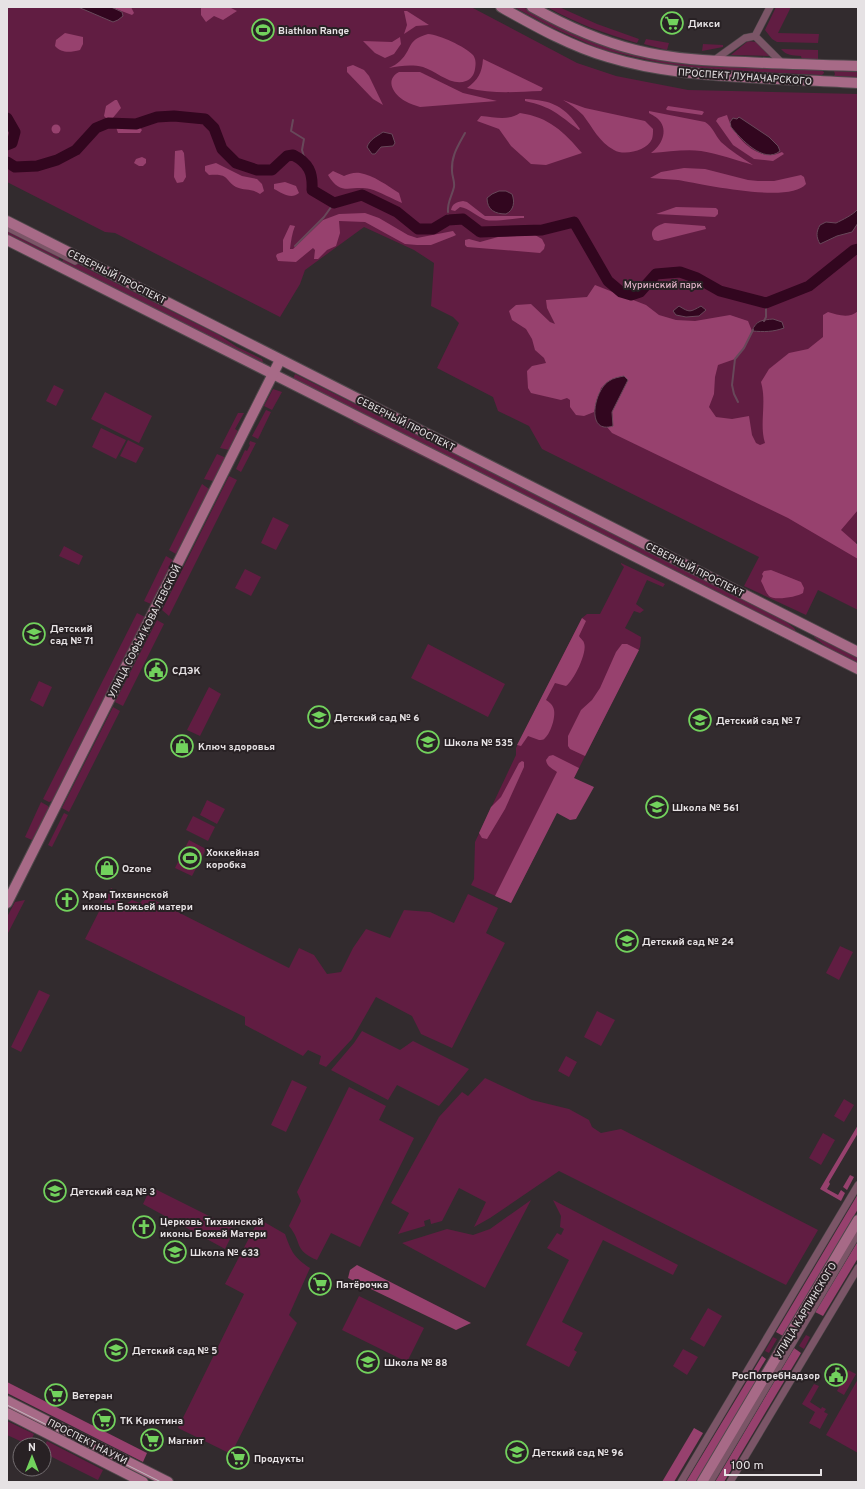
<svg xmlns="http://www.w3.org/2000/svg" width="865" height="1489" font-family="Overpass,sans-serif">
<rect width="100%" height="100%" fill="#322b2e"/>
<g fill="#611d42">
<polygon points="7,7 471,7 577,63 616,76 688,90 858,94 858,536 856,544 858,545 858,610 818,590 806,615 744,586 759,557 542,449 529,426 498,411 493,397 437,368 459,323 453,317 431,306 434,263 414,250 364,227 305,270 300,284 280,317 115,233 105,232 7,182"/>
<polygon points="514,7 523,7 553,23 620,50 662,61 701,66 821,70 824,72 824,73 822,75 700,69 661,63 600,49 551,27"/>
<path d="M547,7H559L597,24L639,39L637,43C606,34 575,23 547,7Z"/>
<polygon points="776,7 791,7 778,33 819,34 818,43 777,42 772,39 765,30"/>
<polygon points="646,39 669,43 667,50 644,44"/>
<polygon points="748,41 756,42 769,55 769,56 731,55"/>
<polygon points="703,44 723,45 723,47 702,51"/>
<path d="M781,49L818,50V60H802L801,56C792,55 787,56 781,49Z"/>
<polygon points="834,71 858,72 858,77 834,76 835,74"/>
<polygon points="7,229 60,256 58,260 7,235"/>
<polygon points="64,257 219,335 237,347 262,359 263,362 261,363 62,262"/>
<polygon points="295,374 780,617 794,628 796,631 794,631 293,379"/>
<polygon points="54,385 64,390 56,406 46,401"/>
<polygon points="273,389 282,392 272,410 264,406"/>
<polygon points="105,392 152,416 139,443 91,419"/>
<polygon points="266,410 271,412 258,439 252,436"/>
<polygon points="238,413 244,413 235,429 238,431 229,450 220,448"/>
<polygon points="354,420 442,464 441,466 353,422"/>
<polygon points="101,428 126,440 116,459 92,447"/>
<polygon points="128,440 144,448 136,463 120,456"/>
<polygon points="250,441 256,443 241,472 236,469 245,450 247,451 250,445 249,444"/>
<polygon points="217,454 224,457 224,459 213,481 204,479"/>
<polygon points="448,467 618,553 617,554 447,469"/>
<polygon points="229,476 237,480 169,616 162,610"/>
<polygon points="202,484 209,489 176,554 169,550"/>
<polygon points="273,517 289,525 276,550 261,543"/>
<polygon points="64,546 83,556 79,565 59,556"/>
<polygon points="166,556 173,560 151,604 144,601"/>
<polygon points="621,563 665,584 663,587 647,580 636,604 644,610 640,613 634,611 625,628 641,637 640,647 511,903 471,885 474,879 475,842 516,755 516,748 582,618 587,614 600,614 624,567 621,564"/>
<polygon points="245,569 261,577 251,596 235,588"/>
<polygon points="673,581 846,668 845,669 673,582"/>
<polygon points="137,613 145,617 52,801 49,802 43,799"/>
<polygon points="157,620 164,624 123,706 115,702"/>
<polygon points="815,635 858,657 858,663 829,649 814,637"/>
<polygon points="428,644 505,684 488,717 411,678"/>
<polygon points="39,681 52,687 43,707 30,700"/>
<polygon points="209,687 221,694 200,736 187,730"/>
<polygon points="113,707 120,711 69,812 62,808"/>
<polygon points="207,800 225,809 217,824 200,815"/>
<polygon points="41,802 48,806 49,808 32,840 25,837"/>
<polygon points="64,813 68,815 52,847 48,845"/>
<polygon points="193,816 215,827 208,841 186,830"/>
<polygon points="189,840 206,849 192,876 175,868"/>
<polygon points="111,888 120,893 117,899 126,904 132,900 140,903 146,896 289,968 299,948 314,955 327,974 341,972 353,948 366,929 390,938 404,910 430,912 454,923 468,894 498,908 486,933 505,943 452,1048 421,1034 412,1016 376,997 352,1039 326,1067 319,1064 321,1056 308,1050 303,1056 245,1025 245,1017 85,939"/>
<polygon points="25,900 7,935 7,917 15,902"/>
<polygon points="840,946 853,952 839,980 826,973"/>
<polygon points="39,990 50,995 21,1052 11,1047"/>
<polygon points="597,1011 615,1020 601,1046 584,1037"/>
<polygon points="362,1031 400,1050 413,1041 469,1069 439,1106 397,1085 388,1100 331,1070 354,1043"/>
<polygon points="566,1056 577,1062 569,1077 558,1071"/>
<polygon points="485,1078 532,1100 569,1109 589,1120 592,1127 601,1133 621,1129 818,1230 786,1285 559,1171 490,1218 474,1227 486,1202 459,1188 442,1221 431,1224 430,1219 424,1221 425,1226 398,1234 409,1213 391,1203 439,1117 462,1092 468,1096"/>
<polygon points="292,1080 307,1087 286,1132 271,1125"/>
<path d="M349,1087L386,1106L379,1120L414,1138L360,1247L331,1233L317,1260C293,1250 303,1243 289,1226L301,1201L297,1192Z"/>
<polygon points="844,1099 854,1105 844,1122 834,1116"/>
<polygon points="823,1133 835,1140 821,1165 809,1158"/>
<polygon points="151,1187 235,1229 225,1249 143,1204"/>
<polygon points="531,1200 485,1288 402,1243 447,1229 473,1235 490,1229"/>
<polygon points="553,1200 678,1265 673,1275 603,1240 562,1322 583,1333 574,1350 577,1352 569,1367 526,1345 569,1260 547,1248 557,1233 561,1235 564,1229 560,1227 561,1216"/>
<path d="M259,1219L285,1234C291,1251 294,1258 310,1268L289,1315L297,1323L231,1454L178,1428L244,1294L225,1284Z"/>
<polygon points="359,1296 424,1328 407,1362 342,1330"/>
<polygon points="708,1308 722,1316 704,1347 690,1339"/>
<polygon points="806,1335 810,1337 804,1349 799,1346"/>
<polygon points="773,1337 777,1339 769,1353 765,1351"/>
<polygon points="683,1349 698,1357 687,1375 673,1366"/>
<polygon points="848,1370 856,1374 844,1395 837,1391"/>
<polygon points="858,1379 858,1453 826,1435"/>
<polygon points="814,1384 819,1386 810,1402 821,1409 822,1407 826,1409 824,1412 828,1414 820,1429 809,1423 815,1412 802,1404"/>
<polygon points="7,1421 34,1434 29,1445 7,1435"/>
<polygon points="47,1441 103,1470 98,1480 44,1453 44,1447"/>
</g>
<g fill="#97416e">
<polygon points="111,7 131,7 134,13 132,15"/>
<polygon points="201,7 229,7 237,11 223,20 214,16 206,22 201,15"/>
<polygon points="404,11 407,11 429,25 416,26 404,34 407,25"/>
<path d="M65,33L83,37V44L80,50C71,52 62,54 55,46L56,40Z"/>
<path d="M428,34C440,35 464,46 473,55C476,59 476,64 475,69C474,75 471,79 466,81C452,87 436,71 423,67C411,64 400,66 389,68C393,66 397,64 400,61C413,49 406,40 428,34Z"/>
<polygon points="400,37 401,44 394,54 385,58 375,53 363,41 392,42"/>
<path d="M483,59L543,88L541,91C515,92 492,94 467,88C478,80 482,73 483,59Z"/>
<polygon points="353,65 364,70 369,76 383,105 373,99 347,72 347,67"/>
<path d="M399,72H420L463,93L497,101L420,107C415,105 410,104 405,101C394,95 384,80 399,72Z"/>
<path d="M525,99C551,100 565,106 580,129L579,130C558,114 552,107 525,101Z"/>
<polygon points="115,100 117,100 121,108 112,119 107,119 104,116 106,106"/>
<path d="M563,100L585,108L645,121L653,129C653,132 653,136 652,139C647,151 624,156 614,150C599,142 593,128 583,115C577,109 570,104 563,100Z"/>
<polygon points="668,106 702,111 704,112 702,115 667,110 666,109"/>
<path d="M649,111L705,122C713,127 715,135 721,142C731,151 742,158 753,165C736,160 719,154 701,151C685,149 668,152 651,153C661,146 669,131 659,120C657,117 652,115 649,113Z"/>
<path d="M520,113C549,117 564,132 582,153L546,165L531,164L511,146L499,129L477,121L481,116C495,117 508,121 520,113Z"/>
<path d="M727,115C733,136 758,164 782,152L784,154L773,161L754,159L733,145L716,121L718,118Z"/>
<circle cx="56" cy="129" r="4.5"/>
<polygon points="116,127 139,127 142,130 140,133 118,133"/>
<polygon points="182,150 184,153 186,177 183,182 177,183 174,177 175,151"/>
<polygon points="142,157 146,159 146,163 143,166 139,166 134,163 136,159"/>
<path d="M216,163L242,176L257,179L262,184L264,191L260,194C251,188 245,191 236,187C230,184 229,180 225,177C220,174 214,175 209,175L205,171V166Z"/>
<path d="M684,168L705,169L748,180L758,181H774L801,175L804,177L806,184C790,204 702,184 678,180C668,179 659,179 650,178L661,172Z"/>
<path d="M333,171L344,176C349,174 354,172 360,173C373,175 388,186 399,193L402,203C392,199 381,192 370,189C350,185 341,197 328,175Z"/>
<path d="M285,182L296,186L299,193C291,200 282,193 274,189V184Z"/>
<path d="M463,201L467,202L485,216H524V218C514,218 495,222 486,220C477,217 469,208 460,207L455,211L451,210C452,204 456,202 463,201Z"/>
<polygon points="676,207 716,208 718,210 718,214 715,217 656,214"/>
<path d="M365,213L379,218L408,235L417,238L453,231L456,235L454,236L431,245H417L405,244L365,222L339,221L340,233L336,246L327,250L318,259H314L315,250L313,248L296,262L278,261L276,256L277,254L283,252V240L290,225L295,226C292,233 291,241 290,249H293L323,220L339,214Z"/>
<path d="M665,223L705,226L706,229L658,241L654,240C648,230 656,226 665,223Z"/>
<polygon points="535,235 542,239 545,245 544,249 540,253 467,247 465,245 465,240 469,239 480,242 498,237"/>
<path d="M595,285L646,305L659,315L676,320L695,321L730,315L748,321L752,331L744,348L735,359L718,365L715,377L714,394L709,407L716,417L732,419L749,416L752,435L756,443L760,445L765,443C759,424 767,403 761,382L769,369L789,353L808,349L823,337V315L828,312C838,315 849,319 858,311V510L841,530L858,545V559L788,518L612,433L607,427L613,425L612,412L628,380H610L601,388L594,412L584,416L576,415L570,407V400L567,398L561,400L531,393L528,388L527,371L532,366L546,363L544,358L535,350L532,339L526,329L512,320L509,311L516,305L531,304L550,322L555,324L547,308L546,300L587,297Z"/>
<path d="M771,570L801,582L804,588L803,593C797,597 774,601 769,596C765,592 764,586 761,581L763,576L762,574L764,571Z"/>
<path d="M582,618L586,621L579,636C580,638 584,641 584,643C588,652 573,682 566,686L555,683L546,700C549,702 552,704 553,707C557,714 551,733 545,738C544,740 541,740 539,740L528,736L521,746L517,745Z"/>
<polygon points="622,644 627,644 639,650 585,756 570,749 568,746 568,736 581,710 592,700 600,688 616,652"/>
<path d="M553,755L579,768L574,778L594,787L576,819L570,820L557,813L511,903L495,896L557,772C552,768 547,767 546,760L549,756Z"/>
<polygon points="522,761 524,762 524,767 505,809 487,839 482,838 479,833 491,807 501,797 519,763"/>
<polygon points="858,1125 858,1133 829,1182 830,1184 827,1189 838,1195 841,1190 845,1193 841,1201 820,1189"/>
<polygon points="850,1175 854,1177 847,1190 843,1187"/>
<polygon points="858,1194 858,1209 783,1336 776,1332"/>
<polygon points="858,1241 858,1258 823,1316 815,1312"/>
<polygon points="357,1265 471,1323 456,1330 348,1278 350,1270"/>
<polygon points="794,1348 801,1353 724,1482 715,1482"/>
<polygon points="762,1356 766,1359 757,1374 760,1376 697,1482 686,1482"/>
<polygon points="7,1382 147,1453 143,1462 7,1393"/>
<polygon points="694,1428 703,1433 674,1482 662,1482"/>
</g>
<g fill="#32061f" stroke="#68485a">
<polygon points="78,7 111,7 122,12 123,16 118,20 113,22"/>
<path d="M739,117L769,137L778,146L780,151C764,165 740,138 731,127L730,122L733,118L737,119Z"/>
<path d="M383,132L392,134L395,143L393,146L381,147L375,154H372L367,147C370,139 376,137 383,132Z"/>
<path d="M499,191H506L512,194C515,202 514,210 506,214C495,214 487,210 487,198L492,194Z"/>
<path d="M858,209V223L852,232L837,236L820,244C816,237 816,232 820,225L826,222L836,223C842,220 853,215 858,209Z"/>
<path d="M679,306C690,313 690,312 701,306L706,310L699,316L686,317L676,315L673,311Z"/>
<path d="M773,319L782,322L784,328C773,332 764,332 752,331C756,320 763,320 773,319Z"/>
<path d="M624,376L628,380L612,412L613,426C585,435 594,390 609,381C613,378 619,377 624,376Z"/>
</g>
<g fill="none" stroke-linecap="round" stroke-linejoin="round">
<g stroke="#68485a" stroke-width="2">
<polyline points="293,120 291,131 304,139 302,150 305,160 304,162"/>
<path d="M448,212C447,202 452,196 454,187C455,182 452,176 452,171C451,156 458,146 465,133"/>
<polyline points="448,215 448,220"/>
<polyline points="295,246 324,217 334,203"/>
<polyline points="764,321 766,317 766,303"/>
<polyline points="738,402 734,394 732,385 735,359 744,348 753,330"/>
</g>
<g stroke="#32061f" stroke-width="11">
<polyline points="7,118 15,132 12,143 7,145"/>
<path d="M7,162L15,167L37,166L57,160L76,150L96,128L108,123L136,124L157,117L174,116L205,119L214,128L222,149L236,163L257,170H272L287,156L293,155C309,163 313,173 312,190L334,203L362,195L397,212L418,229H433L448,220L463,219L480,232L542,230L574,222L608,281L621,292L631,295L640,292L656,274L680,272L697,278L720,291L766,303L809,286L854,250L858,249"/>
</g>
<g stroke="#4f484b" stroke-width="8">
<g id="street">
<polyline points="755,36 783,64"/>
<polyline points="713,61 745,38 755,36 770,7"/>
<polyline points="7,227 75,261"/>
<polyline points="681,1482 858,1185"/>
<polyline points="710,1482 858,1233"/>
<polyline points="730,1482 858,1268"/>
</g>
</g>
<g stroke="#4f484b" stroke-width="12">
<g id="secondary">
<path d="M501,7C535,26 570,46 608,57C657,72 707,75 758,78C791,80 825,81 858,83"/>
<path d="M532,7C566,26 599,41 636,50C672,59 709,61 745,62C783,64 820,65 858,66"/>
<polyline points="7,221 858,652"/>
<polyline points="7,240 858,669"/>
<polyline points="7,903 280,360"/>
<polyline points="7,1401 168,1482"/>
<polyline points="7,1413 143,1482"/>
<polyline points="702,1482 858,1220"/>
</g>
</g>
<use href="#street" stroke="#7b5567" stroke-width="7"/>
<use href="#secondary" stroke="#a76a87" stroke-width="10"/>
<polyline stroke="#c0bbbe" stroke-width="1" points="7,1405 161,1482"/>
</g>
<defs>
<g id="supermarket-ring" transform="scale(1.15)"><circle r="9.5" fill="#282124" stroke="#72d25d" stroke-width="1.5"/><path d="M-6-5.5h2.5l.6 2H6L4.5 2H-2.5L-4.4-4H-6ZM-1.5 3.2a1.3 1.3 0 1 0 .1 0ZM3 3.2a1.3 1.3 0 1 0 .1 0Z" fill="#72d25d"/></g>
<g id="stadium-ring" transform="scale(1.15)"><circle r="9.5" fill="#282124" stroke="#72d25d" stroke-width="1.5"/><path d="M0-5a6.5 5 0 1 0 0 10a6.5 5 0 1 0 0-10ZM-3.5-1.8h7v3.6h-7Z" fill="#72d25d"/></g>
<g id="school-ring" transform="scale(1.15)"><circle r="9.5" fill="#282124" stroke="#72d25d" stroke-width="1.5"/><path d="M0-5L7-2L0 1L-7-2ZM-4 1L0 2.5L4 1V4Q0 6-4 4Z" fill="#72d25d"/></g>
<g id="civic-ring" transform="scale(1.15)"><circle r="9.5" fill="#282124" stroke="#72d25d" stroke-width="1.5"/><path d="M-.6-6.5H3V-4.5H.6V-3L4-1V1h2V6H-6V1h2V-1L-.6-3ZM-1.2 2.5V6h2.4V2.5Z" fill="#72d25d"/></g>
<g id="shop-ring" transform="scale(1.15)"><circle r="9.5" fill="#282124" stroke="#72d25d" stroke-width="1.5"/><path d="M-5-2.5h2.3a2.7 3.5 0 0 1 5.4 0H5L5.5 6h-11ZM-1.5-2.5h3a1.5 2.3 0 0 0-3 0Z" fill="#72d25d"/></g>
<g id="church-ring" transform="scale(1.15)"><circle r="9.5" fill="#282124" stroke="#72d25d" stroke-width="1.5"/><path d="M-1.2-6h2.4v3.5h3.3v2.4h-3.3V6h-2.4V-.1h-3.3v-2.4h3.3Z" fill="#72d25d"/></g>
</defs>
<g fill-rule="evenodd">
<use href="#supermarket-ring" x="672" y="23"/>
<use href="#stadium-ring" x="263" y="30"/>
<use href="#school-ring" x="34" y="634"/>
<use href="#civic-ring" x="156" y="670"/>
<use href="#school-ring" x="319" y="717"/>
<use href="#school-ring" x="700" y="720"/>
<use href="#school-ring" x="428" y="742"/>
<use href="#shop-ring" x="182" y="746"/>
<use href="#school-ring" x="657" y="807"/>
<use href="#stadium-ring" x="190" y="858"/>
<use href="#shop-ring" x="107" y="868"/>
<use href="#church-ring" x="67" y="900"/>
<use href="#school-ring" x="627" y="941"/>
<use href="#school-ring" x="55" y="1191"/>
<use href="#church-ring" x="144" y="1227"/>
<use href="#school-ring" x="175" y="1252"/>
<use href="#supermarket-ring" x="320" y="1284"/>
<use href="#school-ring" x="116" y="1350"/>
<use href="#school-ring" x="368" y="1362"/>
<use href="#civic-ring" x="836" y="1375"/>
<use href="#supermarket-ring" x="56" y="1395"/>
<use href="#supermarket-ring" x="104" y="1420"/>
<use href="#supermarket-ring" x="152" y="1440"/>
<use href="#school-ring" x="517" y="1452"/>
<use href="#supermarket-ring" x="238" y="1458"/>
</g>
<g text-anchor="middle" stroke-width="4" stroke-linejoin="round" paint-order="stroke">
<g font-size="10" font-weight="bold" fill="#e6e2e4" stroke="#282124" text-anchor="start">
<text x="688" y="27">Дикси</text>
<text x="278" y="34">Biathlon Range</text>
<text x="50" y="632">Детский<tspan x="50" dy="12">сад № 71</tspan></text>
<text x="172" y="674">СДЭК</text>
<text x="334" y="721">Детский сад № 6</text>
<text x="716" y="724">Детский сад № 7</text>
<text x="444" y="746">Школа № 535</text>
<text x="198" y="750">Ключ здоровья</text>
<text x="672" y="811">Школа № 561</text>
<text x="206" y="856">Хоккейная<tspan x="206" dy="12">коробка</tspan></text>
<text x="122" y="872">Ozone</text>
<text x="82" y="898">Храм Тихвинской<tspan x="82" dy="12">иконы Божьей матери</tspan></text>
<text x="642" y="945">Детский сад № 24</text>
<text x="70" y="1195">Детский сад № 3</text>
<text x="160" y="1225">Церковь Тихвинской<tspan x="160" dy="12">иконы Божей Матери</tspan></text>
<text x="190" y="1256">Школа № 633</text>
<text x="336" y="1288">Пятёрочка</text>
<text x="132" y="1354">Детский сад № 5</text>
<text x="384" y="1366">Школа № 88</text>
<text x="820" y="1379" text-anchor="end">РосПотребНадзор</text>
<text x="72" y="1399">Ветеран</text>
<text x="120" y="1424">ТК Кристина</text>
<text x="168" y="1444">Магнит</text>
<text x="532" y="1456">Детский сад № 96</text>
<text x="254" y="1462">Продукты</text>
</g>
<g font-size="10" fill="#e6e2e4" stroke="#282124">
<text transform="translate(745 76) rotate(4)" y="4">ПРОСПЕКТ ЛУНАЧАРСКОГО</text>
<text transform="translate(117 276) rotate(27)" y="4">СЕВЕРНЫЙ ПРОСПЕКТ</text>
<text transform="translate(406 423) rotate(27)" y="4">СЕВЕРНЫЙ ПРОСПЕКТ</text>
<text transform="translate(695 569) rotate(27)" y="4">СЕВЕРНЫЙ ПРОСПЕКТ</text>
<text transform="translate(144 631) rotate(-63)" y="4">УЛИЦА СОФЬИ КОВАЛЕВСКОЙ</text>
<text transform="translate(805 1310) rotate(-59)" y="4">УЛИЦА КАРПИНСКОГО</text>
<text transform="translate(88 1441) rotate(27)" y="4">ПРОСПЕКТ НАУКИ</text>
</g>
<g font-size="10" fill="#f0bfd5" stroke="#282124">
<text x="663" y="288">Муринский парк</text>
</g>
</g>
<rect width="865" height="1489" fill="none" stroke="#e6e2e4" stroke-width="16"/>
<g transform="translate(32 1457)"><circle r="19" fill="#282124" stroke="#746e71"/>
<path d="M0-3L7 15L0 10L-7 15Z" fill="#72d25d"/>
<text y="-6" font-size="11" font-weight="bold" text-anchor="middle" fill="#e6e2e4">N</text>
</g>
<path d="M725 1469v6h96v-6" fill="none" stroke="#e6e2e4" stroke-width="2"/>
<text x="731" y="1469" font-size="12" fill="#e6e2e4" stroke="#282124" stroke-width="3" paint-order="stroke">100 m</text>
</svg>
